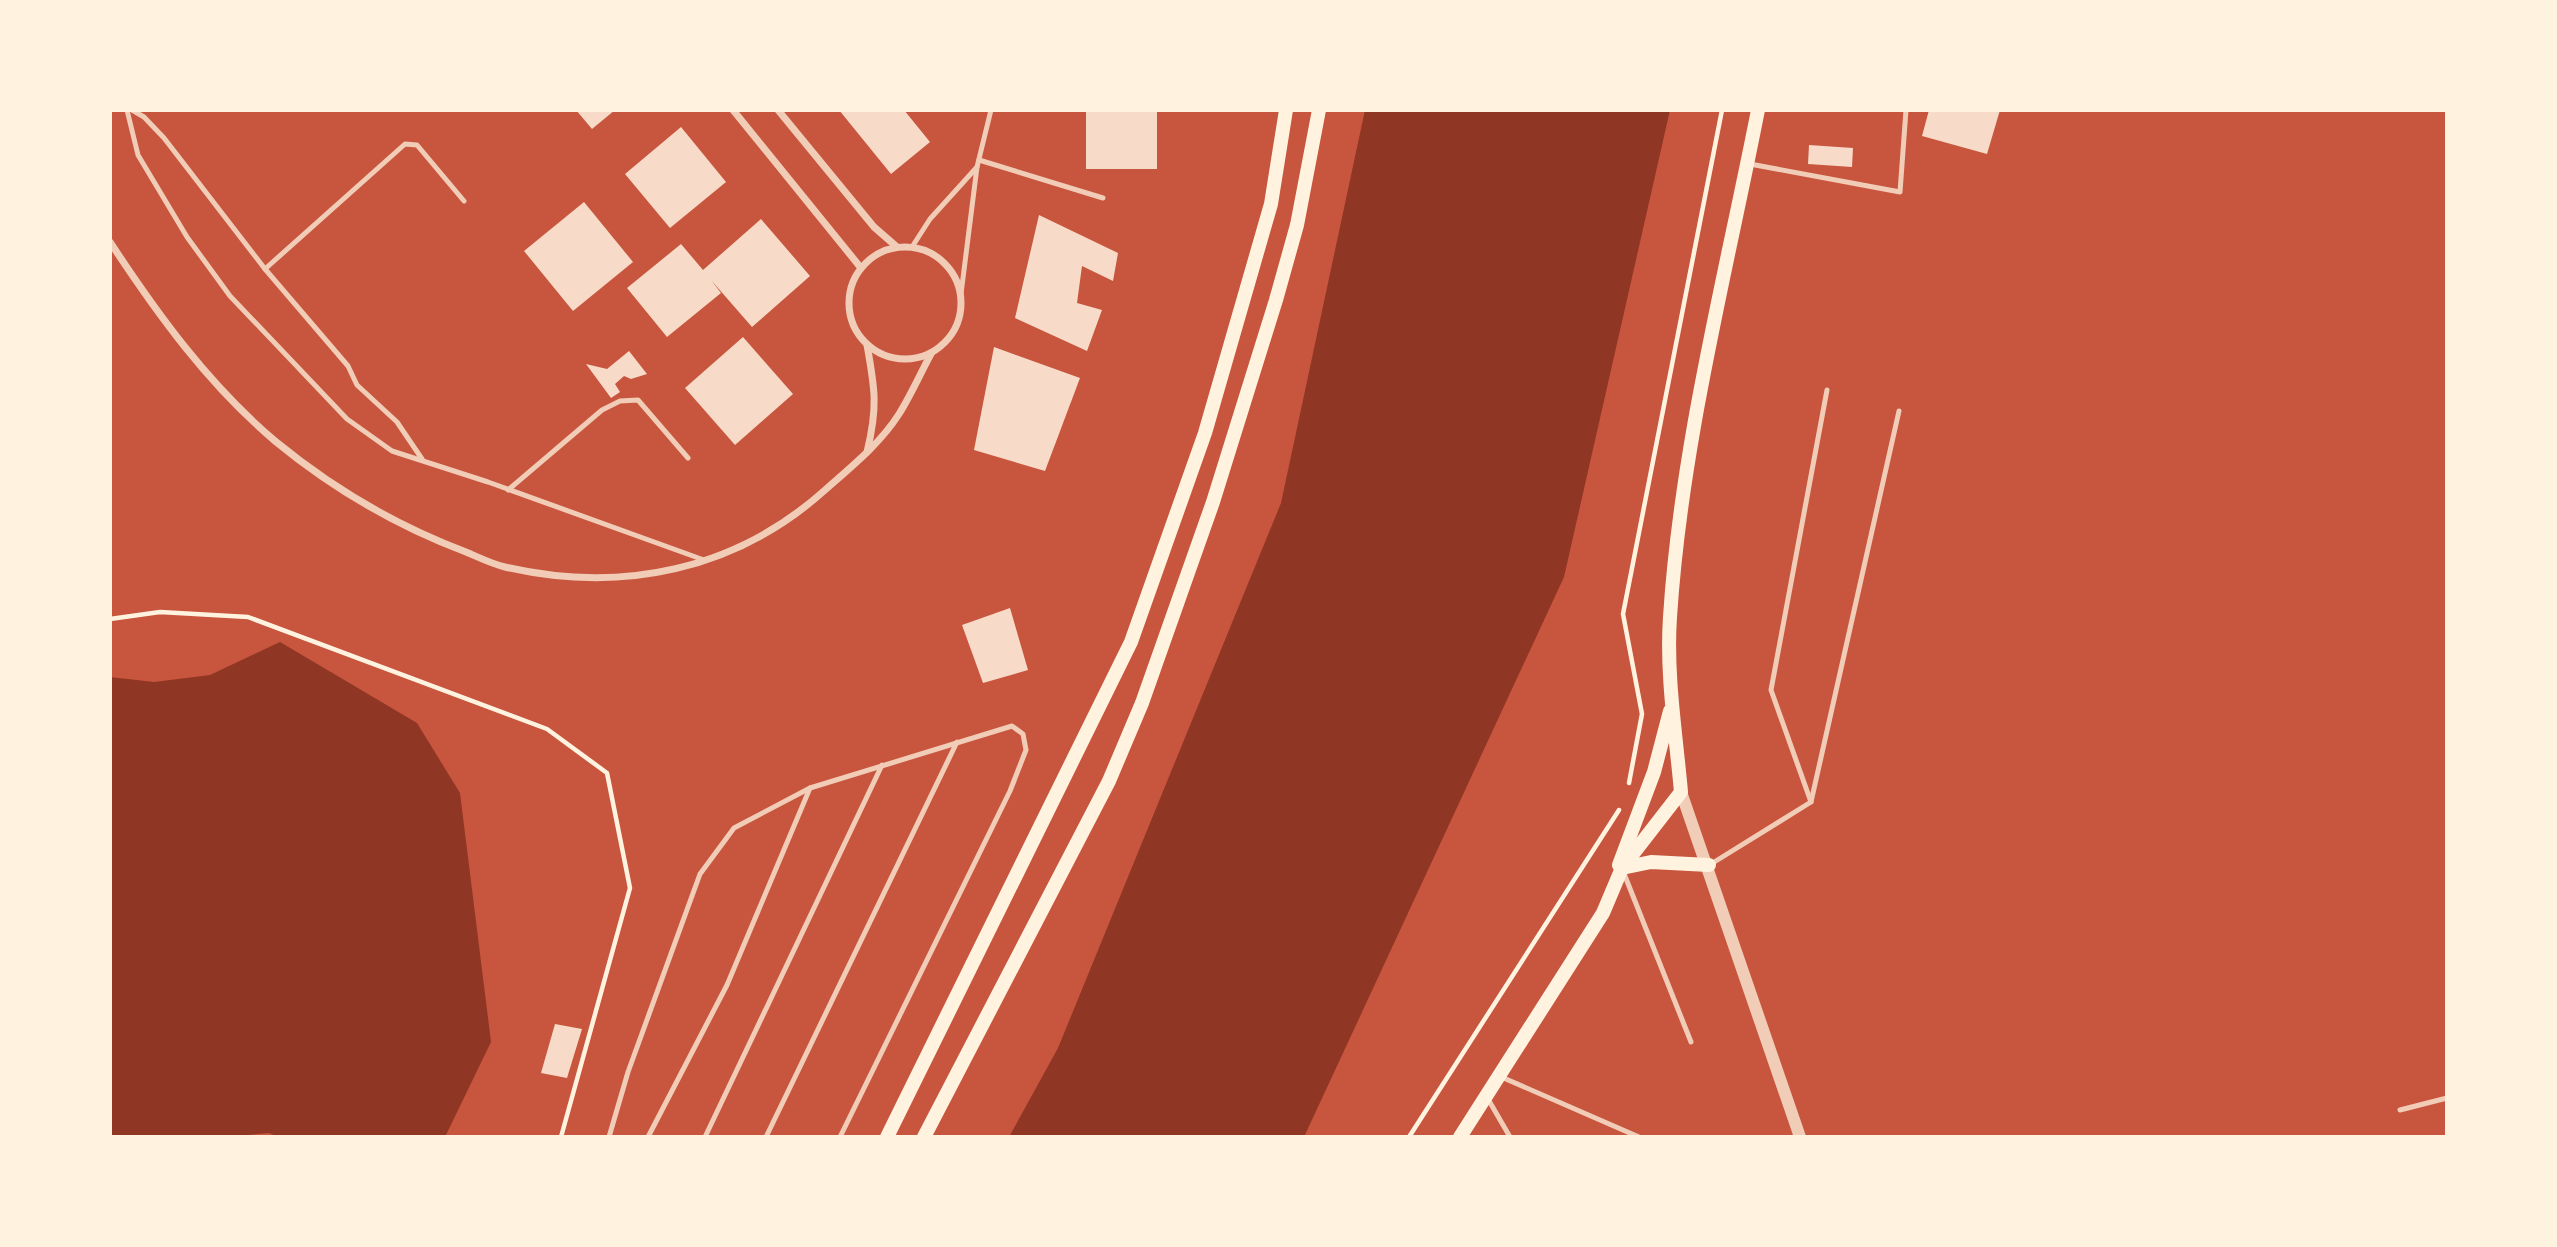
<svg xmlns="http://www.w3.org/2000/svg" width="2557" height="1247" font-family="Cabin,sans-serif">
<rect width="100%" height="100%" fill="#c8553d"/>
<g fill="#8f3625">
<polygon points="1365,110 1670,110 1564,577 1304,1137 1009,1137 1058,1048 1281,503"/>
<polygon points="280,642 417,723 460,793 491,1042 445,1137 278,1137 269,1133 225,1137 110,1137 110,677 154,682 210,675"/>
</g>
<g fill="#f7dbc8">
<polygon points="576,110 615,110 592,129"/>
<polygon points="839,110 904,110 930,142 891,174"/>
<rect x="1086" y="110" width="71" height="59"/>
<polygon points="1929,110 2000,110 1987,154 1922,136"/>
<polygon points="681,127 726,182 670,228 625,174"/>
<polygon points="1809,145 1853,148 1852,167 1808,164"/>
<polygon points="584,202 633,262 573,311 524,251"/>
<polygon points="1039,215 1118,253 1113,281 1082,266 1077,303 1102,310 1087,351 1015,318"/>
<polygon points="761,219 810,276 752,327 711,280 721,293 667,337 627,288 681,244 703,270"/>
<polygon points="743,337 793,394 735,445 685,388"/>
<polygon points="994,347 1080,378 1045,471 974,450"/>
<polygon points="629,351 647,374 631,379 624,376 615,384 620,392 611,398 586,364 607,369"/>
<polygon points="1010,608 1028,670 983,683 962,625"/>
<polygon points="555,1024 582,1029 567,1078 541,1073"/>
</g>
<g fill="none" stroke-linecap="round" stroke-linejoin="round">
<g stroke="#fff3e0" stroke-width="4.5">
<polyline points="110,619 160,612 248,617 547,729 607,773 630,888 561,1137"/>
<polyline points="1629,783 1642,714 1623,614 1722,110"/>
<polyline points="1409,1137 1619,810"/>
</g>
<g stroke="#f1ccb7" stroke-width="5">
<polyline points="127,110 138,155 187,237 230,296 347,419 392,451 488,482 704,560"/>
<polyline points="132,110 144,117 164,138 265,269 348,366 357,385 397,422 422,459"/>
<polyline points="979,160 1103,198"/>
<polyline points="1750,164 1900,192 1906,110"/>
<polyline points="912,247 930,219 977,167"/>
<polyline points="265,269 405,144 417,145 464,201"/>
<polyline points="961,294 977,167 991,110"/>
<polyline points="508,490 602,410 620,401 638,400 688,458"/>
<polyline points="1811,802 1771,690 1827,390"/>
<polyline points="1711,864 1811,802 1899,411"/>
<polyline points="1623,871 1691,1042"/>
<polyline points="1499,1076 1639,1137"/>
<polyline points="1488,1099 1510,1137"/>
<polyline points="2400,1110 2447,1098"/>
<polyline points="609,1137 628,1072 700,874 734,828 810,788 1012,726 1023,734 1026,750 1010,791 840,1137"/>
<polyline points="648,1137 727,985 810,788"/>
<polyline points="705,1137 882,765"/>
<polyline points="766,1137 957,742"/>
</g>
<g stroke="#f1ccb7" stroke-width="7">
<polyline points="733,110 861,268"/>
<polyline points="778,110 874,227 897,247"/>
<path d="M110,242C158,315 208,384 275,441C332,488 397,526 466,552C478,557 492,564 505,567C622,594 736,570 825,490C851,467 880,444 899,414C911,395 920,374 931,354"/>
<circle cx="905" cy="303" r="56"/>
<path d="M867,345C875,389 878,407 867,452"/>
</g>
<polyline stroke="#f1ccb7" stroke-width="12" points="1681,792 1800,1137"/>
<g stroke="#fff3e0" stroke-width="14">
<polyline points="1619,865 1654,772 1670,711"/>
<polyline points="1622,868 1651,862 1709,865"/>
<polyline points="887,1137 1131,642 1205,433 1271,204 1286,110"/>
<polyline points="924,1137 1109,781 1142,703 1213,502 1276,300 1297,225 1319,110"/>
<path d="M1460,1137L1603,913L1622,868L1681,792C1676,735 1666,675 1670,617C1681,447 1725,278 1758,110"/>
</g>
</g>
<rect width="2557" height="1247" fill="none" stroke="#fff3e0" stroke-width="224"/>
</svg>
